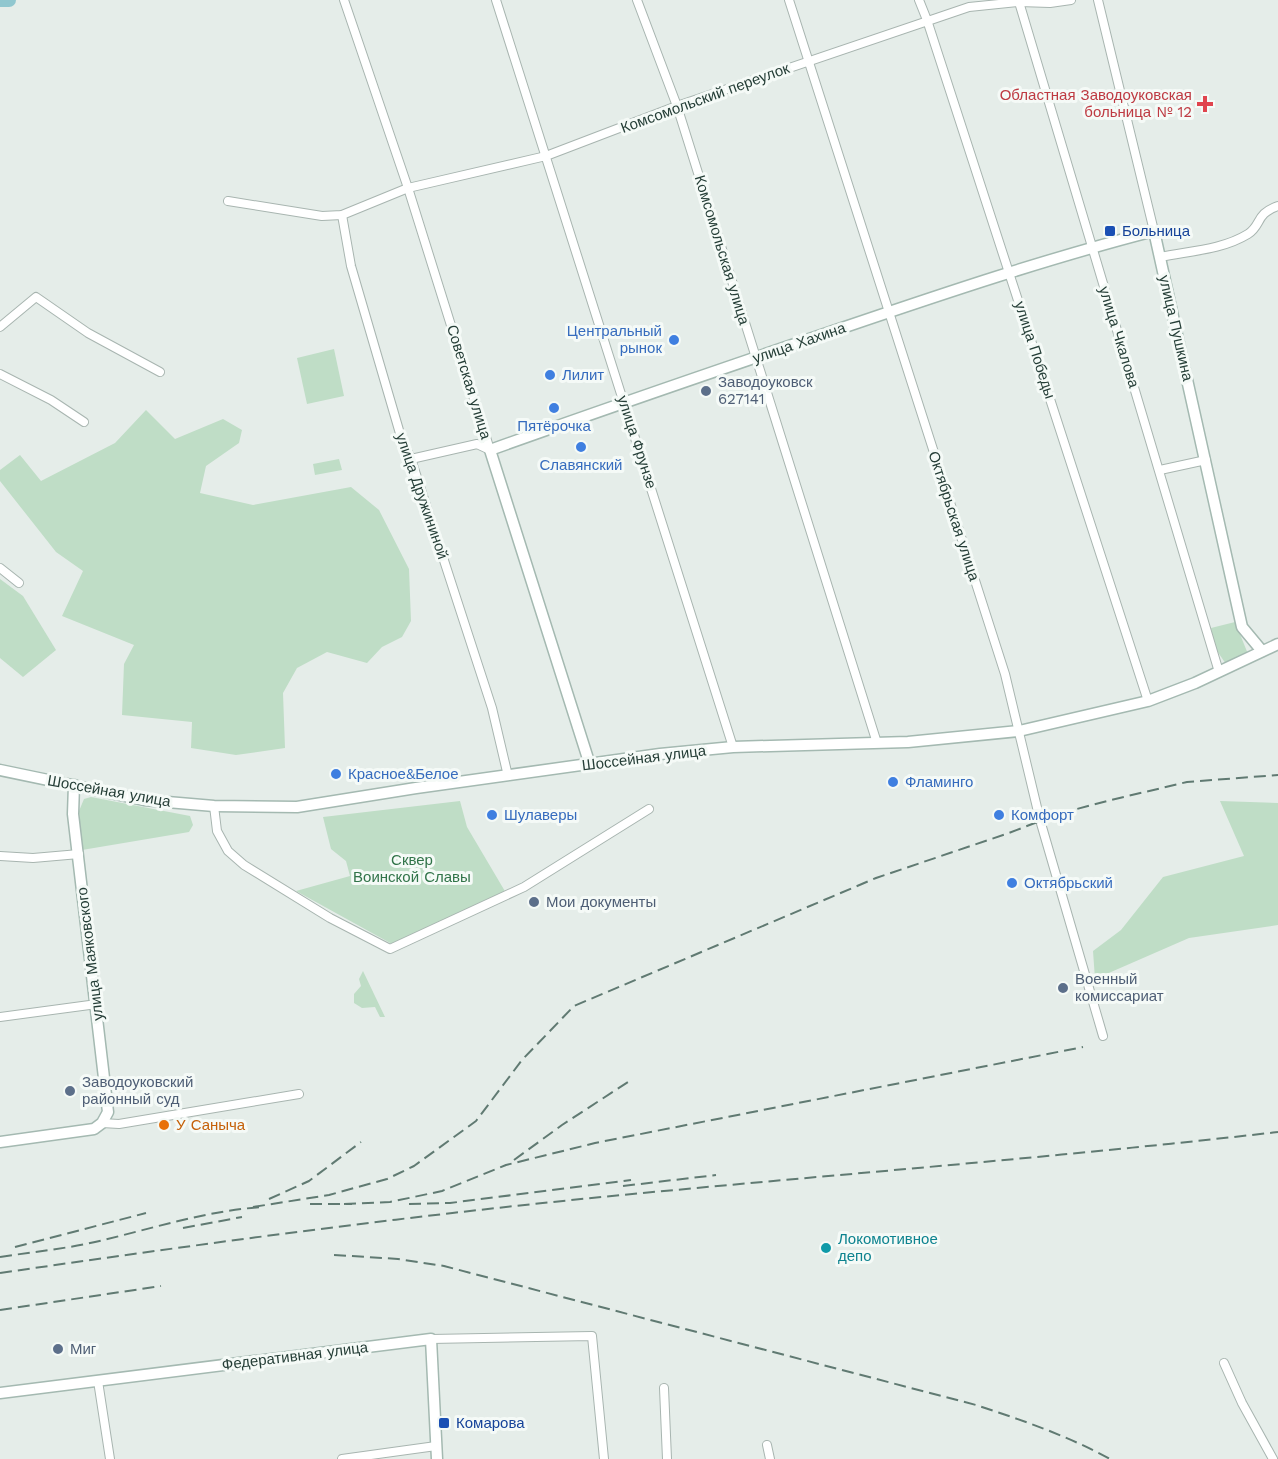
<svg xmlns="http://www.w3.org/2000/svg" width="1278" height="1459" font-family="'Work Sans',sans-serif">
<rect width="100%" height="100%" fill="#e5ede9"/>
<g fill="#bfddc6">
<polygon points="334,349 344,396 307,404 297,358"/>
<polygon points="146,410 175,439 223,419 242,430 239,443 206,466 200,493 253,505 351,487 379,510 409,569 411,621 402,637 382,647 367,663 327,652 297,668 283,693 285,748 236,755 191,748 192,722 122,715 124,664 134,645 62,616 83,571 56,552 0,481 0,470 20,455 41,481 115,443"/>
<polygon points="339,459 342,470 315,475 313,464"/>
<polygon points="0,579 23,596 56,650 23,677 0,658"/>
<polygon points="1235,622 1248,654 1226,664 1215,648 1211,628"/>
<polygon points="91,797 190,816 193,825 189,832 82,850 79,811 84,799"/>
<polygon points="460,801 467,827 506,893 392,944 296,891 350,876 346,861 331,849 323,817"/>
<polygon points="1220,801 1278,803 1278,925 1189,938 1095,979 1093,951 1121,930 1163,877 1244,856"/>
<polygon points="363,971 385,1017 380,1017 375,1007 362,1008 354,1003 354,994 361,986 359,979"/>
</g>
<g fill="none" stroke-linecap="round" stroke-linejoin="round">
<polyline stroke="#90c7cf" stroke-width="14" points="0,0 9,0"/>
<g stroke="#a8b5b0" stroke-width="10">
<g id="street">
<polyline points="344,0 408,188 490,450"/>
<polyline points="496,0 733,747"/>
<polyline points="637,0 677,106 877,743"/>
<polyline points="789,0 1005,674 1040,820 1103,1036"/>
<polyline points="919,0 927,20 1148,701"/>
<polyline points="1098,0 1154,231"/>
<polyline points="1019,2 1219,672"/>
<polyline points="228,201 322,216 342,215 408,188 546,156 677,106 969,7 1019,2 1050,3 1071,0"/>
<polyline points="342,215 351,266 401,437 411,459 492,708 508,776"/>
<path d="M1160,257C1189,251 1222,250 1248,234C1262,225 1255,214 1278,206"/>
<polyline points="0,327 36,297 88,333 160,372"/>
<polyline points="0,374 51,400 84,422"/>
<polyline points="411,459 477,444 490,450"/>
<polyline points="1160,470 1206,460"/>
<polyline points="0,568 19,583"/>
<polyline points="214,806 217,831 228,851 244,865 330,918 390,949 524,887 649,809"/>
<polyline points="0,856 33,858 79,854"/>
<polyline points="0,1017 97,1004"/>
<polyline points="102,1123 119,1124 299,1094"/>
<polyline points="431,1339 592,1336 604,1459"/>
<polyline points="1224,1363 1242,1403 1273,1459"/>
<polyline points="98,1381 110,1459"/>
<polyline points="664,1388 667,1459"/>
<polyline points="767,1445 770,1459"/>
<polyline points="342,1459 436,1446"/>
</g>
</g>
<g stroke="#a4b9b1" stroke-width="13">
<g id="secondary">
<path d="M590,765L490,450C607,408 724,368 842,328C945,293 1049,258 1154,231L1242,627L1262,651"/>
<polyline points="0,770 144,800 214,806 297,807 416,788 660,754 733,747 908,742 1019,731 1148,701 1195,683 1278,644"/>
<polyline points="0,1142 94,1129 102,1123 108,1112 73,814 74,785"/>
<polyline points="0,1393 431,1339 437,1459"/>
</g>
</g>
<use href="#street" stroke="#fff" stroke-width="8"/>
<use href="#secondary" stroke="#fff" stroke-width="10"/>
<g stroke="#607a72" stroke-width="2" stroke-dasharray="12 6" stroke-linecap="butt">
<polyline points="514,1160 562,1125 628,1082"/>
<polyline points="623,1186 716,1175"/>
<polyline points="269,1199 309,1181 361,1142"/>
<polyline points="310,1204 352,1204"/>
<polyline points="344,1204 390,1202 442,1191 506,1165 595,1143 1083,1047"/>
<polyline points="409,1204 450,1203 631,1180"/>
<polyline points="253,1207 329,1195 387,1179 414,1166 476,1121 522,1060 574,1006 876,878 1009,833 1058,814 1111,800 1187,782 1278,775"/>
<polyline points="183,1228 242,1217"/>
<polyline points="15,1247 146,1213"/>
<path d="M334,1255L398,1259L444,1266L976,1405C1022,1420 1068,1436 1110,1459"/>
<path d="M0,1257C32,1252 64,1249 95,1242C151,1229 205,1211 262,1207"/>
<path d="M0,1273C207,1243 414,1215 622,1195C841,1174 1060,1157 1278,1132"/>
<polyline points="0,1310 161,1286"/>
</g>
</g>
<path fill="#e0444e" stroke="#f5faf7" stroke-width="2" d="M1202 95h6v6h6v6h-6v6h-6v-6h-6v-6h6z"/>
<g fill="#1a4fb4" stroke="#f5faf7" stroke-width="2">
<rect x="1104" y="225" width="12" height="12" rx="3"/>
<rect x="438" y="1417" width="12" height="12" rx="3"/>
</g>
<g fill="#3f7fe0" stroke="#f5faf7" stroke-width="2">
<circle cx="674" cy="340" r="6"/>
<circle cx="550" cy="375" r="6"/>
<circle cx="554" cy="408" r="6"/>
<circle cx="581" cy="447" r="6"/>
<circle cx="336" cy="774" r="6"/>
<circle cx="893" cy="782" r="6"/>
<circle cx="492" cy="815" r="6"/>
<circle cx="999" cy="815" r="6"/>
<circle cx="1012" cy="883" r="6"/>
</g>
<g fill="#5c6f8a" stroke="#f5faf7" stroke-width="2">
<circle cx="706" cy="391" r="6"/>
<circle cx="534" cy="902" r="6"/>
<circle cx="1063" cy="988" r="6"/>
<circle cx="70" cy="1091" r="6"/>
<circle cx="58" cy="1349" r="6"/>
</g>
<circle fill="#e8710a" stroke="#f5faf7" stroke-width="2" cx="164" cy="1125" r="6"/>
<circle fill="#0f9aa8" stroke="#f5faf7" stroke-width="2" cx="826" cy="1248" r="6"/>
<g text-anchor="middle" stroke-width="6" stroke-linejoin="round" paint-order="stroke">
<g font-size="15" fill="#be3a42" stroke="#f5faf7" text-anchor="end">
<text x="1192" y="100">Областная Заводоуковская<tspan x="1192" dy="17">больница № 12</tspan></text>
</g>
<g font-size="15" fill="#253e37" stroke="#f5faf7">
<text transform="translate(705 98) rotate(-20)" y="5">Комсомольский переулок</text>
<text transform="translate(722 250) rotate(73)" y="5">Комсомольская улица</text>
<text transform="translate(1176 328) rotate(77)" y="5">улица Пушкина</text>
<text transform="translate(1119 337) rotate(73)" y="5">улица Чкалова</text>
<text transform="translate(799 343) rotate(-19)" y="5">улица Хахина</text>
<text transform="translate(1035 350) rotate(72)" y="5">улица Победы</text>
<text transform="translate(469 382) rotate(73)" y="5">Советская улица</text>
<text transform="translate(637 442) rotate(72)" y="5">улица Фрунзе</text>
<text transform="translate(422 496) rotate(71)" y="5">улица Дружининой</text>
<text transform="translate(954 516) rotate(72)" y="5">Октябрьская улица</text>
<text transform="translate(644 758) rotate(-7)" y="5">Шоссейная улица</text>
<text transform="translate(109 791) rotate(10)" y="5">Шоссейная улица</text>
<text transform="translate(90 954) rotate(-97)" y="5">улица Маяковского</text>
<text transform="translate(295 1356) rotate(-7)" y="5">Федеративная улица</text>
</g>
<g font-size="15" fill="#164399" stroke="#f5faf7" text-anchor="start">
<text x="1122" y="236">Больница</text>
<text x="456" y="1428">Комарова</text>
</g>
<g font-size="15" fill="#366cbe" stroke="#f5faf7" text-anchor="start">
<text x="662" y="336" text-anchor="end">Центральный<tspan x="662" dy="17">рынок</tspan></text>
<text x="562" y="380">Лилит</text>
<text x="554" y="431" text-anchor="middle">Пятёрочка</text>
<text x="581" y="470" text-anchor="middle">Славянский</text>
<text x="348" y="779">Красное&amp;Белое</text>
<text x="905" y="787">Фламинго</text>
<text x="504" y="820">Шулаверы</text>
<text x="1011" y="820">Комфорт</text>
<text x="1024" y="888">Октябрьский</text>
</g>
<g font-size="15" fill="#4e5e75" stroke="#f5faf7" text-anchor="start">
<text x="718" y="387">Заводоуковск<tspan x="718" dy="17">627141</tspan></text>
<text x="546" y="907">Мои документы</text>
<text x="1075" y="984">Военный<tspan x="1075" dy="17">комиссариат</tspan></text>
<text x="82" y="1087">Заводоуковский<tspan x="82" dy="17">районный суд</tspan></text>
<text x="70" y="1354">Миг</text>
</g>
<g font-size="15" fill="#317449" stroke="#f5faf7">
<text x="412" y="865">Сквер<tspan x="412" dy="17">Воинской Славы</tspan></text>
</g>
<g font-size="15" fill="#c56008" stroke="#f5faf7" text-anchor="start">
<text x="176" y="1130">У Саныча</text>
</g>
<g font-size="15" fill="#0d838f" stroke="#f5faf7" text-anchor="start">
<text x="838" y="1244">Локомотивное<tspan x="838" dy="17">депо</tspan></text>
</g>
</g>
</svg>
